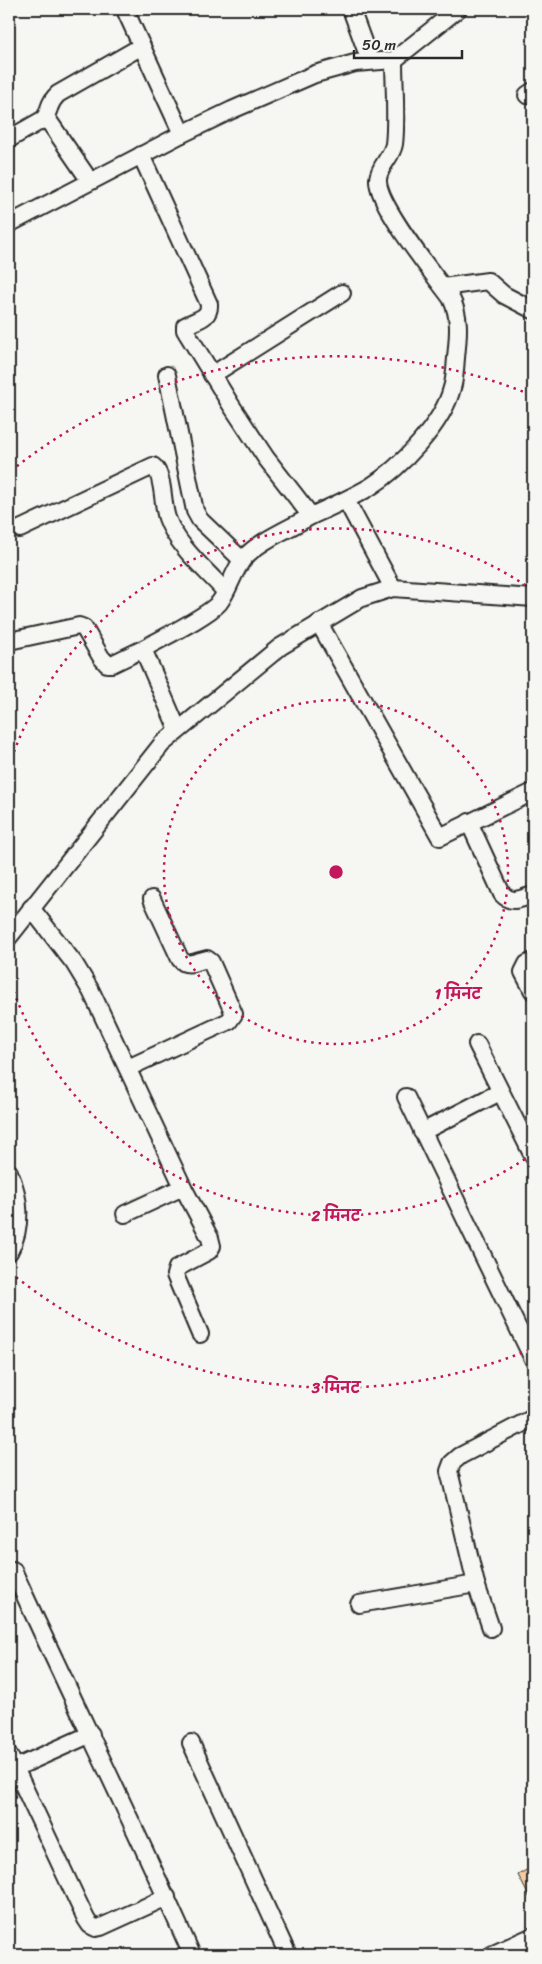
<svg xmlns="http://www.w3.org/2000/svg" width="542" height="1964" font-family="Sriracha,'Playpen Sans Deva',sans-serif">
<rect width="100%" height="100%" fill="#f6f6f2"/>
<filter id="ink" filterUnits="userSpaceOnUse"><feTurbulence type="fractalNoise" baseFrequency=".02" numOctaves="2"/><feDisplacementMap in="SourceGraphic" scale="10" xChannelSelector="R" yChannelSelector="G"/><feConvolveMatrix kernelMatrix="1 2 1 2 8 2 1 2 1" color-interpolation-filters="sRGB"/></filter>
<g filter="url(#ink)">
<polygon fill="#f6cca5" stroke="#2b2b2b" points="528,1869 533,1880 533,1904 518,1875"/>
<g fill="none" stroke-linecap="round" stroke-linejoin="round">
<g stroke="#2b2b2b" stroke-width="20">
<g id="minor">
<polyline points="351,9 370,61"/>
<polyline points="126,12 182,134"/>
<polyline points="527,95 533,91"/>
<polyline points="46,117 90,181"/>
<path d="M9,139L44,119C51,110 47,104 58,94L142,46"/>
<path d="M141,155L209,304C210,319 197,319 185,326V330L231,405L266,458L311,516C331,507 351,498 370,487C400,468 443,424 452,388C455,379 455,368 456,358C458,336 461,318 451,298C435,276 376,204 378,179C379,166 392,157 394,144C397,121 394,85 394,60"/>
<polyline points="9,224 182,134 232,110 315,74 355,63 394,60 458,9"/>
<polyline points="443,287 488,281 504,295 533,310"/>
<polyline points="167,375 195,511 200,520 242,560"/>
<polyline points="212,375 342,293"/>
<polyline points="346,500 393,588"/>
<path d="M20,529L153,466C164,474 162,504 167,518C177,546 205,569 225,591"/>
<polyline points="319,623 440,837 533,792"/>
<polyline points="9,641 79,626 84,628 101,657 107,664 112,664 143,649"/>
<path d="M178,730L143,649C162,638 206,617 219,603C229,590 233,572 243,559C258,541 291,528 311,516"/>
<path d="M469,822L502,894C512,905 522,898 533,895"/>
<polyline points="31,908 74,963 91,991 183,1187 210,1238 212,1246 209,1251 177,1268 175,1275 200,1334"/>
<polyline points="9,937 162,744 280,647 362,598 393,588 533,598"/>
<polyline points="533,961 527,964 523,972 533,991"/>
<polyline points="477,1044 533,1156"/>
<path d="M128,1068L229,1021L234,1014L211,962L207,959C197,961 187,968 180,959L152,899"/>
<polyline points="406,1097 533,1359"/>
<polyline points="422,1132 500,1092"/>
<path d="M9,1172C20,1197 23,1227 9,1252"/>
<polyline points="125,1214 183,1187"/>
<path d="M13,1570C72,1699 135,1826 192,1955"/>
<polyline points="359,1604 476,1584"/>
<polyline points="491,1628 476,1584 449,1471 452,1463 460,1456 533,1418"/>
<polyline points="191,1743 288,1955"/>
<polyline points="9,1755 86,1919 90,1925 96,1928 101,1927 167,1897"/>
<polyline points="15,1768 91,1734"/>
<polyline points="491,1955 533,1936"/>
</g>
</g>
<use href="#minor" stroke="#f6f6f2" stroke-width="16"/>
</g>
</g>
<g fill="none" stroke="#c2185b" stroke-width="2.5" stroke-dasharray="2.5 5">
<circle cx="336" cy="872" r="172"/>
<path d="M531 1155A344 344 0 0 1 9 978M9 766A344 344 0 0 1 531 589"/>
<path d="M529 1350A516 516 0 0 1 11 1273M11 471A516 516 0 0 1 529 394"/>
</g>
<circle cx="336" cy="872" r="8" fill="#c2185b" stroke="#f6f6f2" stroke-width="2.5"/>
<g font-size="15" text-anchor="middle" font-weight="bold" fill="#c2185b" stroke="#f6f6f2" stroke-width="4.5" stroke-linejoin="round" paint-order="stroke">
<text x="458" y="999">1 मिनट</text>
<text x="336" y="1221">2 मिनट</text>
<text x="336" y="1393">3 मिनट</text>
</g>
<rect width="542" height="1964" fill="none" stroke="#f6f6f2" stroke-width="30"/>
<rect x="15" y="15" width="512" height="1934" fill="none" stroke="#2b2b2b" stroke-width="2" filter="url(#ink)"/>
<path d="M354 50v8h108v-8" fill="none" stroke="#2b2b2b" stroke-width="2.5"/>
<text x="362" y="50" font-size="15" fill="#2b2b2b" stroke="#f6f6f2" stroke-width="4" paint-order="stroke">50 m</text>
</svg>
